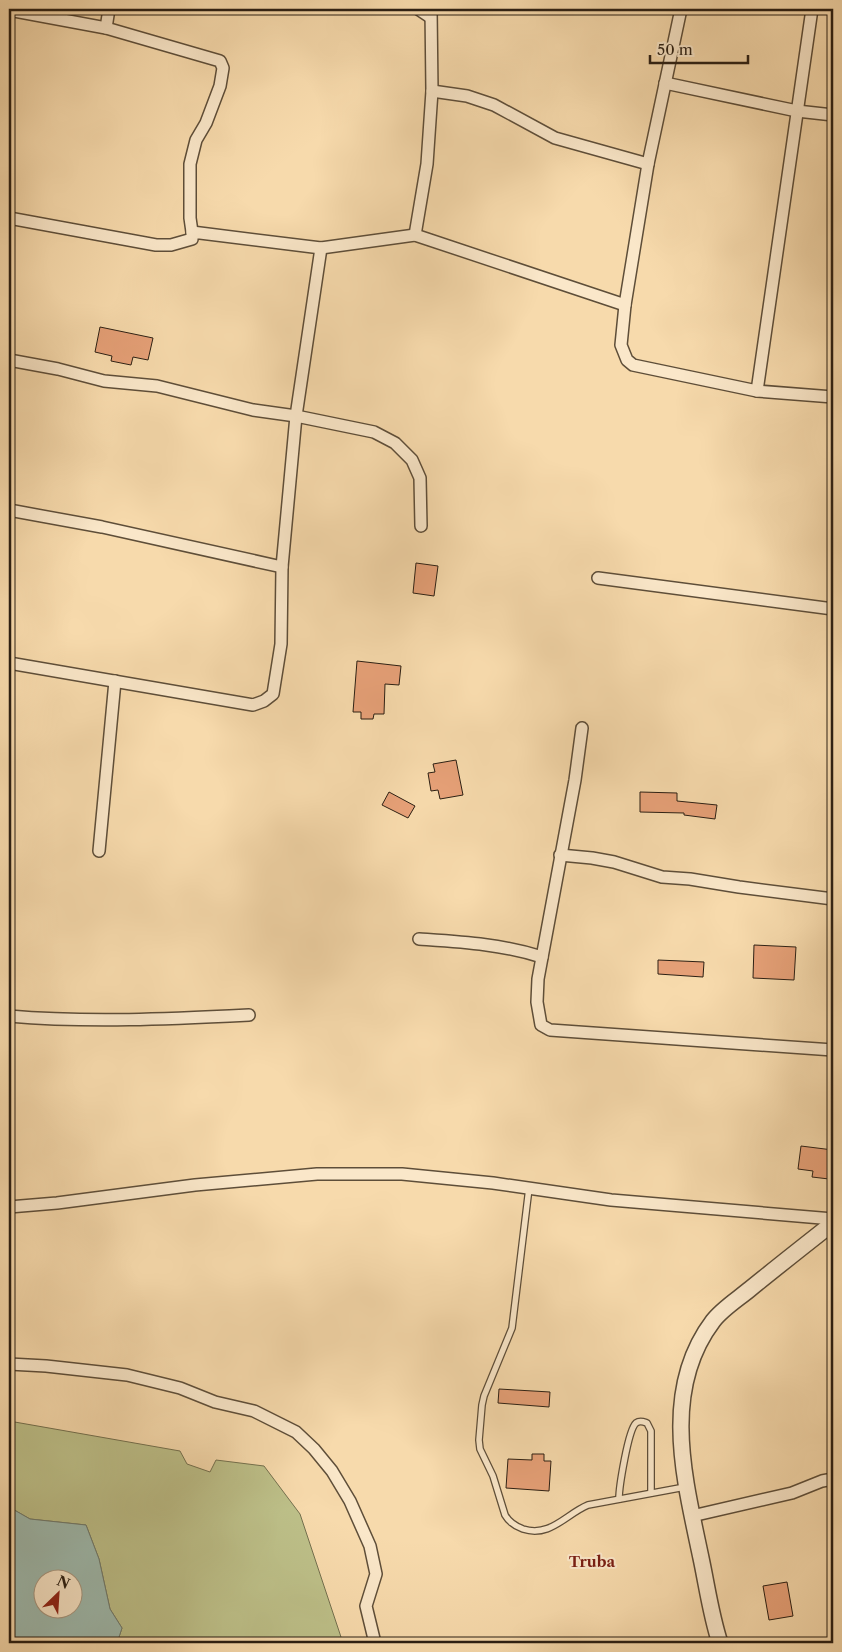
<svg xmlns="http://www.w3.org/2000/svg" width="842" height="1652" font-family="'Libre Caslon Text',serif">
<rect width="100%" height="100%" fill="#f7daac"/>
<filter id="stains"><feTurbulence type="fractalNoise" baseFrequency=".004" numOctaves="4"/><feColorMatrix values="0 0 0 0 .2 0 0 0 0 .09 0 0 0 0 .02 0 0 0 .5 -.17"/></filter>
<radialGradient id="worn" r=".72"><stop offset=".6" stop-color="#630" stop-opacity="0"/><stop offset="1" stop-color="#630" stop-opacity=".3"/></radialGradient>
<polygon fill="#bdc089" stroke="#74704e" points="9,1421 180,1451 187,1464 210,1472 216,1460 264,1466 300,1514 343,1643 117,1643 122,1628 110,1609 99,1559 86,1525 30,1519 9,1507"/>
<path fill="#9ebaae" stroke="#707c70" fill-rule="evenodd" d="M9,1507L30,1519L86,1525L99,1559L110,1609L122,1628L117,1643H9ZM42,1580H72V1610H42Z"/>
<g fill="#e7a178" stroke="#2b1f13">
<polygon points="100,327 153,338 148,360 133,357 131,365 111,361 112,356 95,352"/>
<polygon points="416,563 438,566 434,596 413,593"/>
<polygon points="357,661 401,666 399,685 385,684 384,714 374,714 373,719 361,719 361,712 353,712"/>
<polygon points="456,760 463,795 440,799 438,790 431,791 428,773 435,772 433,764"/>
<polygon points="389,792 415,806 408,818 382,805"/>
<polygon points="640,792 677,793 677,801 717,805 715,819 684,815 684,813 640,812"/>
<polygon points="754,945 796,947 794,980 753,978"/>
<polygon points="658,960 704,962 703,977 658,974"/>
<polygon points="801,1146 833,1150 833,1174 829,1174 829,1179 812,1177 813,1171 798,1169"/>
<polygon points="499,1389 550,1392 549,1407 498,1403"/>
<polygon points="532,1454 544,1454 544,1461 551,1461 549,1491 506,1488 508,1459 532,1460"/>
<polygon points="787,1582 793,1616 769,1620 763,1586"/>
</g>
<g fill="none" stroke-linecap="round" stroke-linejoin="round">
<g stroke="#5e4e39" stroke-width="8">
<g id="service">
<path d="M529,1188L512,1328L484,1396L482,1405L479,1440L480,1449L493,1476L505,1515C509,1522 515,1526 523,1529C550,1538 566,1514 588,1505L685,1487"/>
<path d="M619,1499C619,1488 628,1430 636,1423C640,1420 644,1422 647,1423L651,1431V1493"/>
</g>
</g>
<g stroke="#5e4e39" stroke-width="14">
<g id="minor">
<polyline points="418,9 430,17"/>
<polyline points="681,9 648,164 625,305 621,345 627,360 633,365 757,391 833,397"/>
<polyline points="9,10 106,28 220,61 223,68 220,86 206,123 196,140 190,164 190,218 192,232"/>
<polyline points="106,28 109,9"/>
<polyline points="665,83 797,111 833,115"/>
<polyline points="432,91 467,96 494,105 555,138 648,164"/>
<polyline points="9,218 156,245 171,245 192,239 192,232 321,248 415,235 625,305"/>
<polyline points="415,235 427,164 432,91 431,9"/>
<polyline points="9,360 58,369 104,381 157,386 253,410 296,416 374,432 395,443 412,460 420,478 421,526"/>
<polyline points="757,391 812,9"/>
<polyline points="9,510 102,527 282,567"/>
<polyline points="598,578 833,609"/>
<polyline points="9,663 253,705 264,701 273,694 281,644 282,567 296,416 321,248"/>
<polyline points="582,728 575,780 538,979 537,1002 541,1025 550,1030 833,1050"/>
<polyline points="99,851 115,681"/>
<polyline points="560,855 592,858 614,862 662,877 690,879 739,887 833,899"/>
<path d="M419,939C462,942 501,944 542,957"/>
<path d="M9,1016C89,1023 169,1019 249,1015"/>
<polyline points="9,1207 57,1203 195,1185 317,1174 402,1174 493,1183 611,1200 833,1219"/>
<polyline points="9,1364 46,1366 127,1375 180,1388 215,1402 254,1411 296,1432 314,1449 332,1471 350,1501 370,1546 376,1574 366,1606 375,1643"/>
<polyline points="692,1516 792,1493 822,1481 833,1479"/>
</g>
</g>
<g stroke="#5e4e39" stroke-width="18">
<path id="tertiary" d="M720,1643C711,1616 707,1586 701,1558C685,1481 660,1391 713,1321C722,1309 738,1299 750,1289C777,1267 805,1245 833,1223"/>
</g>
<use href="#service" stroke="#fae7c9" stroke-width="5.5"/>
<use href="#minor" stroke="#fae7c9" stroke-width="11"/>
<use href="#tertiary" stroke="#fae7c9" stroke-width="15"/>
</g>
<g text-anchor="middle" stroke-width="4" stroke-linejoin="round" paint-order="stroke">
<g font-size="15" font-weight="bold" fill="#7a1f14" stroke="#fae7c9">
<text x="592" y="1567">Truba</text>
</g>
</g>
<rect width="842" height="1652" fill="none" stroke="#f7daac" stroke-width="30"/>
<rect x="10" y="10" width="822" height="1632" fill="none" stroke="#2b1f13" stroke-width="2.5"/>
<rect x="15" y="15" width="812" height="1622" fill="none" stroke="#2b1f13"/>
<g transform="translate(58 1594) rotate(25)"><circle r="24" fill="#fae7c9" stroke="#a79780"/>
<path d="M0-4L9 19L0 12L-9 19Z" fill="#8f2418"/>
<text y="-8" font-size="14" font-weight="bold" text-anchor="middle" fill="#2b1f13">N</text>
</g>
<path d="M650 55v8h98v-8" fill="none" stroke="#2b1f13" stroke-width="2.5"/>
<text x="657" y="55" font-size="15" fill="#2b1f13" stroke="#fae7c9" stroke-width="4" paint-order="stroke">50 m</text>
<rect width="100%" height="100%" filter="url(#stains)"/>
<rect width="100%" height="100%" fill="url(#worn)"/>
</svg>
